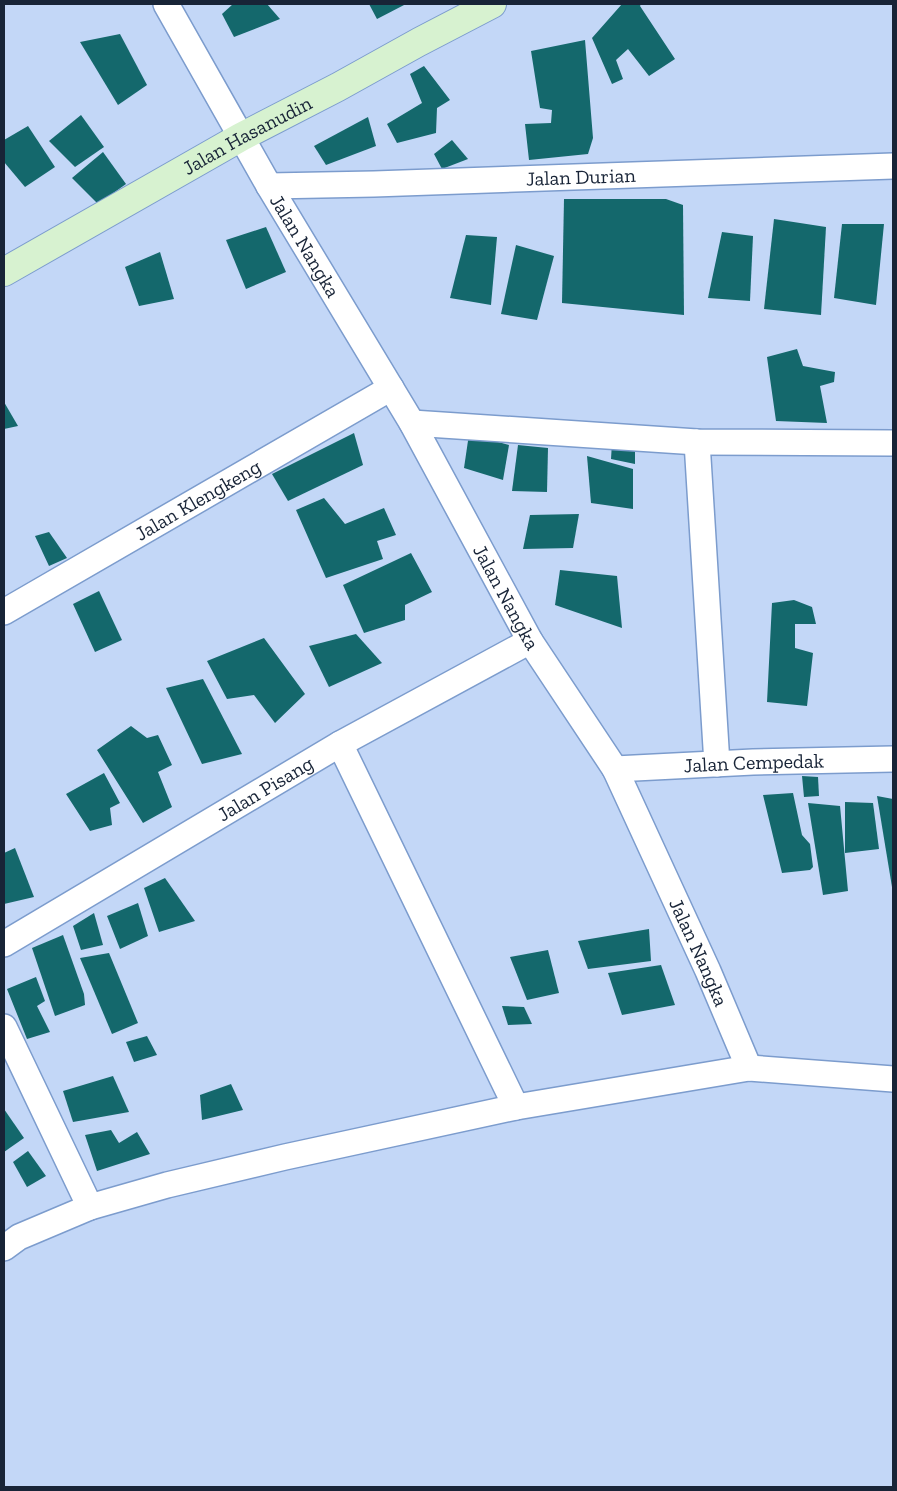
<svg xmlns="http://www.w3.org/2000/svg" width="897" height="1491" font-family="'Zilla Slab',serif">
<rect width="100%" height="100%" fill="#c3d7f7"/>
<g fill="#14686c">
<polygon points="233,4 267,4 280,19 234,37 222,14"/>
<polygon points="369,4 406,4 377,19"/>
<polygon points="622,4 641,4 640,6 675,59 649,76 628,49 616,60 623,79 612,84 592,38"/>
<polygon points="120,34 147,85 118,105 80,42"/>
<polygon points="585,40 593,138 588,154 529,160 525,124 551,123 552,110 540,108 531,51"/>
<polygon points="424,66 450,100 437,108 436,133 397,143 387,124 422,103 410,74"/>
<polygon points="81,115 104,147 75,167 49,141"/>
<polygon points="368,117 376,146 326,165 314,146"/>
<polygon points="28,126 55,167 25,187 4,162 4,140"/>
<polygon points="452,140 468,159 442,169 434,154"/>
<polygon points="103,152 126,184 98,204 72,178"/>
<polygon points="564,199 666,199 683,205 684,315 562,303"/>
<polygon points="774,219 826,227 821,315 764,309"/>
<polygon points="842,224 884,224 876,305 834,298"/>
<polygon points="266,227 286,272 246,289 226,240"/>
<polygon points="722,232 753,236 750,301 708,298"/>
<polygon points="466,235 497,237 491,305 450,298"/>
<polygon points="516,245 554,256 537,320 501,314"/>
<polygon points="160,252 174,299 139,306 125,267"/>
<polygon points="797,349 803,366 835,372 834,382 820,386 827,423 776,421 767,357"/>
<polygon points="4,402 18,426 4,429"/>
<polygon points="354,433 363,465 288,501 272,474"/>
<polygon points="469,434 509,445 503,480 464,468"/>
<polygon points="612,442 635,444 635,464 611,459"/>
<polygon points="518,445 548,448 547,492 512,491"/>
<polygon points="587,456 633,469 633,509 591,503"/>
<polygon points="324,498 345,524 384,508 396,535 377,541 383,559 326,578 296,510"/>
<polygon points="579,514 573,548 523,549 530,515"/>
<polygon points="49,532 67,558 49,566 35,536"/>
<polygon points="411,553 432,592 405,605 405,620 364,633 343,585"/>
<polygon points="560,570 617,576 622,628 555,605"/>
<polygon points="99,591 122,640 95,652 73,604"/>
<polygon points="794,600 812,607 816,624 795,624 795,648 813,653 807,706 767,702 772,603"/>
<polygon points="356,634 382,663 329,687 309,646"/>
<polygon points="264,638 305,694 275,723 254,695 227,699 207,661"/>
<polygon points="203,679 242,754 202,764 166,688"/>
<polygon points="131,726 147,738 158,735 172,765 158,772 172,807 143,823 97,750"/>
<polygon points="104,773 120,803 110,808 112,825 90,831 66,794"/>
<polygon points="802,776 818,777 819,796 804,797"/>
<polygon points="793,793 802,835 810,844 813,867 810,870 782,873 763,795"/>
<polygon points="877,796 893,799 893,887 892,887"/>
<polygon points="845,802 873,803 879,849 845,853"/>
<polygon points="808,803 840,806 848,891 823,895"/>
<polygon points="15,848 34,897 4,904 4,853"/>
<polygon points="165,878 195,921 159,932 144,888"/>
<polygon points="138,903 148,936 120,949 107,916"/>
<polygon points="94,913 103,945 81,950 73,926"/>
<polygon points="649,929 651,961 588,969 578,941"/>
<polygon points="63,935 84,994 85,1005 55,1016 32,948"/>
<polygon points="548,950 559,993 527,1000 510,957"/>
<polygon points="109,953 138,1023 112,1034 80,958"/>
<polygon points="661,965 675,1005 622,1015 608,973"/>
<polygon points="36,977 45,1001 37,1006 50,1032 27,1039 7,989"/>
<polygon points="502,1006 524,1007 532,1024 508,1025"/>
<polygon points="147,1036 157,1055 134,1062 126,1042"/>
<polygon points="113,1076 129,1112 73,1122 63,1091"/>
<polygon points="231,1084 243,1110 202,1120 200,1095"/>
<polygon points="4,1109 24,1138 4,1152"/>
<polygon points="111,1130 119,1143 137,1132 150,1154 97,1171 85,1135"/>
<polygon points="28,1151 46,1176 27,1187 13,1162"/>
</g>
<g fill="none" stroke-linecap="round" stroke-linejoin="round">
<g stroke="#7c9ccd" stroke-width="28">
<g id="minor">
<path id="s1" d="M166,4L269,186L412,423L530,641L615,769L708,971L749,1068"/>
<path id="s2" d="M269,186L374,184L893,166"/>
<polyline points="412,423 697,442 893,443"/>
<polyline points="697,442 717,764"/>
<path id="s3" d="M4,612L391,388"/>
<polyline points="340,744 516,1107"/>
<path id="s4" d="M615,769L753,762L893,759"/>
<path id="s5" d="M4,944L340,744L530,641"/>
<polyline points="4,1027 90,1207"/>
<polyline points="4,1248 19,1237 90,1207 167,1185 285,1157 516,1107 749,1068 893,1079"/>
</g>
</g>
<g stroke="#7c9ccd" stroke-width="30">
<g id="secondary">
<path id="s6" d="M4,272L241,137L338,87L419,42L492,4"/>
</g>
</g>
<use href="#minor" stroke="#fff" stroke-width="25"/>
<use href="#secondary" stroke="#d7f2d0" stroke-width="28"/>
</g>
<g text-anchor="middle" stroke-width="5" stroke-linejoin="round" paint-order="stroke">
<g font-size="20" fill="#182437" stroke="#f4f7fc">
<text dy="7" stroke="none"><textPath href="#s6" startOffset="279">Jalan Hasanudin</textPath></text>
<text dy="7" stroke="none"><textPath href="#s2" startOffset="312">Jalan Durian</textPath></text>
<text dy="7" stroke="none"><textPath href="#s1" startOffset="279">Jalan Nangka</textPath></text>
<text dy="7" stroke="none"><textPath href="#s3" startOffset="224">Jalan Klengkeng</textPath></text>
<text dy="7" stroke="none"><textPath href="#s1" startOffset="684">Jalan Nangka</textPath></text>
<text dy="7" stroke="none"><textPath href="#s4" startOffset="139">Jalan Cempedak</textPath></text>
<text dy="7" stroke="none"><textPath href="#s5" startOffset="304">Jalan Pisang</textPath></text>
<text dy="7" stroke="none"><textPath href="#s1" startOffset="1089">Jalan Nangka</textPath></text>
</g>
</g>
<rect width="897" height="1491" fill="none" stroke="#182437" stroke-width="10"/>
</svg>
